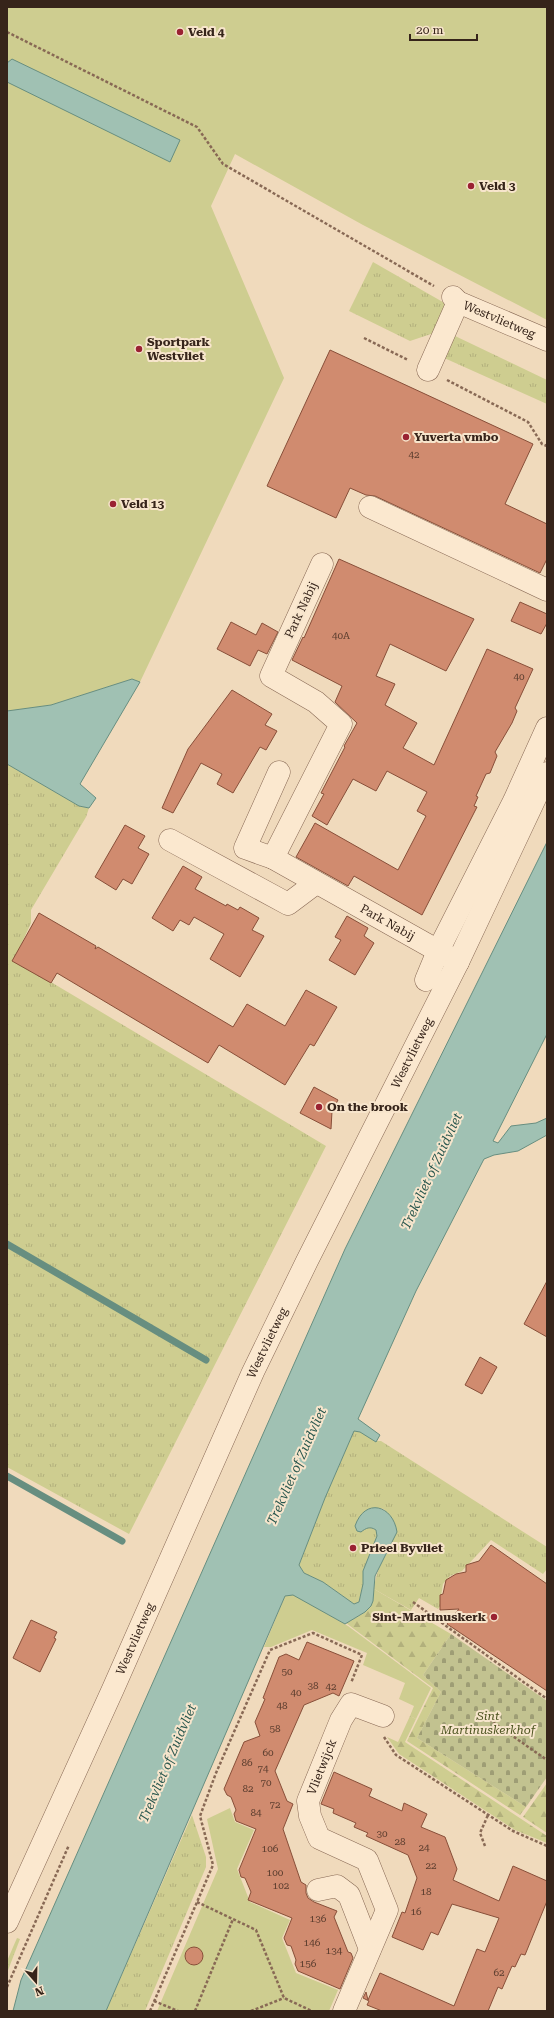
<svg xmlns="http://www.w3.org/2000/svg" width="554" height="2018" font-family="'Roboto Serif',serif">
<defs>
<pattern id="grass-tufts" width="24" height="20" patternUnits="userSpaceOnUse"><rect width="24" height="20" fill="#cecd90"/><path d="M3 7l-1-3M5 7V3M7 7l1-3M15 17l-1-3M17 17v-4M19 17l1-3" fill="none" stroke="#b2b07c"/></pattern>
<pattern id="forest-firs" width="22" height="20" patternUnits="userSpaceOnUse"><rect width="22" height="20" fill="#cecd90"/><path d="M5 1l3.5 6h-7zM16 11l3.5 6h-7z" fill="#b2b07c"/></pattern>
<pattern id="cemetery-stones" width="16" height="16" patternUnits="userSpaceOnUse"><rect width="16" height="16" fill="#c2c290"/><path d="M2 7V4a2 2 0 0 1 4 0v3zM10 15v-3a2 2 0 0 1 4 0v3z" fill="#9e9d75"/></pattern>
</defs>
<rect width="100%" height="100%" fill="#f0dabc"/>
<g fill="url(#grass-tufts)">
<polygon points="373,262 448,305 434,333 410,341 349,311"/>
<polygon points="453,335 547,380 547,404 442,357"/>
<polygon points="7,764 79,806 89,808 86,817 31,910 31,923 14,960 326,1146 129,1534 7,1467"/>
<path d="M354,1431C364,1430 371,1442 381,1441L547,1547V1569L543,1574L491,1540L462,1571L450,1576L443,1584L441,1596L444,1601L438,1609L419,1598L411,1610L374,1589C376,1571 383,1559 392,1545L384,1509L371,1508L367,1528H372L376,1530L377,1536L363,1571V1584L359,1602L354,1604L323,1582L304,1573L299,1565L325,1498Z"/>
<polygon points="192,1815 206,1857 206,1867 145,2011 106,2011"/>
<polygon points="17,1938 20,1939 7,1973 7,1961"/>
</g>
<g fill="url(#forest-firs)">
<path d="M374,1589L451,1634L423,1675L441,1692L417,1738L526,1807L520,1815L407,1741L433,1688L346,1623C367,1611 371,1613 374,1589Z"/>
<polygon points="410,1716 416,1719 405,1742 547,1836 547,1843 515,1830 399,1754 387,1737 398,1742"/>
<polygon points="547,1783 547,1833 523,1817"/>
</g>
<polygon fill="url(#cemetery-stones)" points="451,1634 547,1701 547,1777 526,1807 417,1738 441,1692 423,1675"/>
<g fill="#cecd90">
<polygon points="7,7 547,7 547,320 363,225 235,154 211,206 284,378 140,682 132,679 51,705 10,711 7,711"/>
<polygon points="293,1594 348,1626 431,1688 416,1719 410,1716 414,1706 399,1699 405,1683 363,1665 367,1653 312,1630 271,1647 264,1647 285,1596"/>
<polygon points="230,1808 235,1822 254,1830 237,1869 250,1902 290,1920 282,1938 296,1973 338,1990 329,2011 157,2011 218,1869 207,1819"/>
</g>
<g fill="#a0c1b3" stroke="#678e80">
<polygon points="12,59 180,140 170,162 7,82 7,63"/>
<polygon points="132,679 140,682 80,784 96,798 89,808 79,806 7,764 7,711 51,705"/>
<path d="M547,842V1034L493,1141L498,1143L511,1126L536,1123L547,1118V1135L518,1151L494,1155L484,1159L416,1291L358,1419L380,1435L376,1442L360,1432L354,1431L325,1498L299,1565L304,1573L323,1582L354,1604L359,1602L363,1584V1571L377,1536L376,1530C370,1526 366,1528 361,1532L357,1531L355,1526C365,1497 393,1505 397,1532L375,1576L373,1601L371,1606L365,1612L345,1624L293,1595L285,1596L106,2011H13L21,1980L345,1249Z"/>
</g>
<g fill="none" stroke-linecap="round" stroke-linejoin="round">
<g stroke="#678e80" stroke-width="7">
<polyline points="7,1244 206,1360"/>
<polyline points="7,1476 122,1541"/>
</g>
</g>
<g fill="#d08b6f" stroke="#884f39">
<polygon points="330,350 533,444 505,504 547,524 547,559 540,573 375,496 366,495 350,488 336,518 267,486"/>
<polygon points="339,559 474,619 446,671 390,644 376,676 395,684 385,705 417,723 403,748 434,765 487,649 533,669 515,708 517,711 512,723 495,752 497,756 490,773 486,774 476,796 478,797 474,806 477,807 422,915 354,876 348,886 296,857 315,823 398,870 426,816 417,811 427,792 387,771 376,791 353,779 327,825 312,816 324,794 321,793 345,747 344,746 357,723 335,702 342,686 292,660 303,637 304,638"/>
<polygon points="520,602 547,614 547,623 541,634 511,621"/>
<polygon points="231,622 256,635 262,623 278,632 267,654 258,650 250,666 217,649"/>
<polygon points="232,690 272,714 265,725 277,731 266,750 260,747 233,793 217,784 222,774 201,763 173,813 162,808 188,749"/>
<polygon points="125,825 145,836 138,848 149,854 132,884 123,879 116,890 95,877"/>
<polygon points="183,866 202,877 195,889 226,906 227,904 238,910 240,907 259,918 252,930 264,936 240,977 210,959 224,934 194,917 189,925 180,920 173,931 152,918"/>
<polygon points="39,913 96,946 95,949 98,947 233,1027 247,1004 285,1026 306,990 337,1007 314,1046 310,1044 285,1085 219,1045 208,1063 57,973 51,983 12,961"/>
<polygon points="347,916 368,928 364,936 374,943 355,975 329,960 341,940 335,937"/>
<polygon points="314,1087 338,1100 332,1111 331,1129 300,1113"/>
<polygon points="547,1281 547,1337 524,1324"/>
<polygon points="480,1357 497,1367 482,1394 465,1385"/>
<polygon points="491,1545 547,1584 547,1691 447,1624 459,1609 440,1610 440,1595 443,1594 446,1580 456,1574 466,1572 466,1565 479,1561"/>
<polygon points="31,1620 57,1632 54,1638 56,1639 40,1672 13,1658"/>
<polygon points="307,1642 354,1661 339,1696 333,1693 304,1705 275,1771 287,1801 293,1804 283,1829 301,1882 306,1885 306,1893 308,1898 314,1902 337,1911 334,1917 348,1952 351,1953 353,1958 340,1989 298,1971 295,1964 296,1960 291,1946 287,1945 284,1938 292,1918 248,1900 251,1892 245,1878 241,1877 239,1870 256,1829 236,1821 234,1814 236,1810 231,1797 227,1795 224,1789 244,1742 260,1736 255,1722 265,1699 263,1698 279,1657 286,1654 299,1660"/>
<polygon points="334,1772 372,1789 369,1796 402,1811 404,1803 427,1814 421,1827 445,1837 457,1869 453,1880 499,1901 513,1866 547,1881 547,1901 525,1955 521,1954 515,1967 512,1966 502,1989 498,1987 488,2011 382,2011 367,2005 369,2001 363,1998 366,1992 368,2000 380,1973 454,2006 477,1949 485,1952 499,1918 452,1904 438,1935 431,1932 423,1950 392,1937 402,1912 405,1913 417,1878 408,1855 366,1836 368,1833 354,1827 356,1823 333,1813 334,1809 321,1804"/>
<circle cx="194" cy="1956" r="9"/>
</g>
<g fill="none" stroke-linecap="round" stroke-linejoin="round">
<g stroke="#886955" stroke-width="23">
<g id="minor">
<path id="s1" d="M453,297L458,302L547,340"/>
<polyline points="428,370 458,302"/>
<polyline points="370,507 547,590"/>
<path id="s2" d="M322,564L271,676L316,702L341,724L273,858L458,962"/>
<polyline points="170,840 288,904 316,883"/>
<polyline points="273,858 245,848 279,772"/>
<polyline points="426,980 438,951 514,801 547,728"/>
<polyline points="318,1890 337,1886 349,1895 370,1949"/>
<path id="s3" d="M7,1922L113,1689L253,1372L307,1261L458,962L547,773"/>
<path id="s4" d="M344,2011L387,1910L367,1860L319,1838L310,1816L308,1801L341,1720L351,1704L383,1716"/>
</g>
</g>
<g stroke="#886955" stroke-width="2.5" stroke-dasharray="3 2" stroke-linecap="butt">
<polyline points="7,32 197,127 223,164 434,286"/>
<polyline points="364,338 408,360"/>
<polyline points="447,380 528,422 542,444 547,446"/>
<polyline points="413,1602 547,1699"/>
<polyline points="481,1714 547,1760"/>
<polyline points="384,1737 396,1755 513,1831 547,1846"/>
<polyline points="485,1846 480,1833 488,1815"/>
<polyline points="197,1902 256,1930 284,1998 312,2011"/>
<polyline points="7,1987 69,1845"/>
<polyline points="154,2001 178,2011"/>
<polyline points="150,2011 213,1865 200,1816 216,1773 270,1650 313,1633 362,1655 351,1683"/>
<polyline points="195,2011 233,1919"/>
<polyline points="251,2011 284,1998"/>
</g>
<use href="#minor" stroke="#fbe8cf" stroke-width="22"/>
</g>
<g fill="#9a2232" stroke="#f7e5cc" stroke-width="1.5">
<circle cx="180" cy="32" r="4"/>
<circle cx="471" cy="186" r="4"/>
<circle cx="139" cy="349" r="4"/>
<circle cx="406" cy="437" r="4"/>
<circle cx="113" cy="504" r="4"/>
<circle cx="319" cy="1107" r="4"/>
<circle cx="353" cy="1548" r="4"/>
<circle cx="494" cy="1617" r="4"/>
</g>
<g text-anchor="middle" stroke-width="4" stroke-linejoin="round" paint-order="stroke">
<g font-size="10" fill="#5c3e2f">
<text x="414" y="458">42</text>
<text x="341" y="639">40A</text>
<text x="519" y="680">40</text>
<text x="287" y="1675">50</text>
<text x="313" y="1689">38</text>
<text x="331" y="1690">42</text>
<text x="296" y="1696">40</text>
<text x="282" y="1709">48</text>
<text x="275" y="1732">58</text>
<text x="268" y="1756">60</text>
<text x="247" y="1766">86</text>
<text x="263" y="1772">74</text>
<text x="266" y="1786">70</text>
<text x="248" y="1792">82</text>
<text x="275" y="1808">72</text>
<text x="256" y="1816">84</text>
<text x="382" y="1837">30</text>
<text x="400" y="1845">28</text>
<text x="424" y="1851">24</text>
<text x="270" y="1852">106</text>
<text x="431" y="1869">22</text>
<text x="275" y="1876">100</text>
<text x="281" y="1889">102</text>
<text x="426" y="1895">18</text>
<text x="416" y="1915">16</text>
<text x="318" y="1922">136</text>
<text x="312" y="1946">146</text>
<text x="334" y="1954">134</text>
<text x="308" y="1967">156</text>
<text x="499" y="1976">62</text>
</g>
<g font-size="12" font-weight="bold" fill="#36241a" stroke="#f7e5cc" text-anchor="start">
<text x="188" y="36">Veld 4</text>
<text x="479" y="190">Veld 3</text>
<text x="147" y="346">Sportpark<tspan x="147" dy="14">Westvliet</tspan></text>
<text x="414" y="441">Yuverta vmbo</text>
<text x="121" y="508">Veld 13</text>
<text x="327" y="1111">On the brook</text>
<text x="361" y="1552">Prieel Byvliet</text>
<text x="486" y="1621" text-anchor="end">Sint-Martinuskerk</text>
</g>
<g font-size="12" fill="#36241a" stroke="#f7e5cc">
<text dy="4" stroke="none"><textPath href="#s1" startOffset="52">Westvlietweg</textPath></text>
<text transform="translate(301 610) rotate(-65)" y="4">Park Nabij</text>
<text dy="4" stroke="none"><textPath href="#s2" startOffset="490">Park Nabij</textPath></text>
<text dy="4" stroke="none"><textPath href="#s3" startOffset="959">Westvlietweg</textPath></text>
<text dy="4" stroke="none"><textPath href="#s3" startOffset="635">Westvlietweg</textPath></text>
<text dy="4" stroke="none"><textPath href="#s3" startOffset="311">Westvlietweg</textPath></text>
<text dy="4" stroke="none"><textPath href="#s4" startOffset="292">Vlietwijck</textPath></text>
</g>
<g font-size="12" font-style="italic" fill="#4d5420" stroke="#f7e5cc">
<text x="488" y="1720">Sint<tspan x="488" dy="14">Martinuskerkhof</tspan></text>
</g>
<g font-size="13" font-style="italic" fill="#29574e" stroke="#f7e5cc">
<text transform="translate(431 1171) rotate(-65)" y="5">Trekvliet of Zuidvliet</text>
<text transform="translate(296 1466) rotate(-66)" y="5">Trekvliet of Zuidvliet</text>
<text transform="translate(167 1763) rotate(-67)" y="5">Trekvliet of Zuidvliet</text>
</g>
</g>
<rect width="554" height="2018" fill="none" stroke="#36241a" stroke-width="16"/>
<g transform="translate(36 1982) rotate(160)" stroke="#f7e5cc" stroke-width="3" paint-order="stroke">
<path d="M0-3L7 15L0 10L-7 15Z" fill="#36241a"/>
<text y="-6" font-size="11" font-weight="bold" text-anchor="middle" fill="#36241a">N</text>
</g>
<path d="M410 34v6h67v-6" fill="none" stroke="#36241a" stroke-width="2"/>
<text x="416" y="34" font-size="12" fill="#36241a" stroke="#f7e5cc" stroke-width="3" paint-order="stroke">20 m</text>
</svg>
